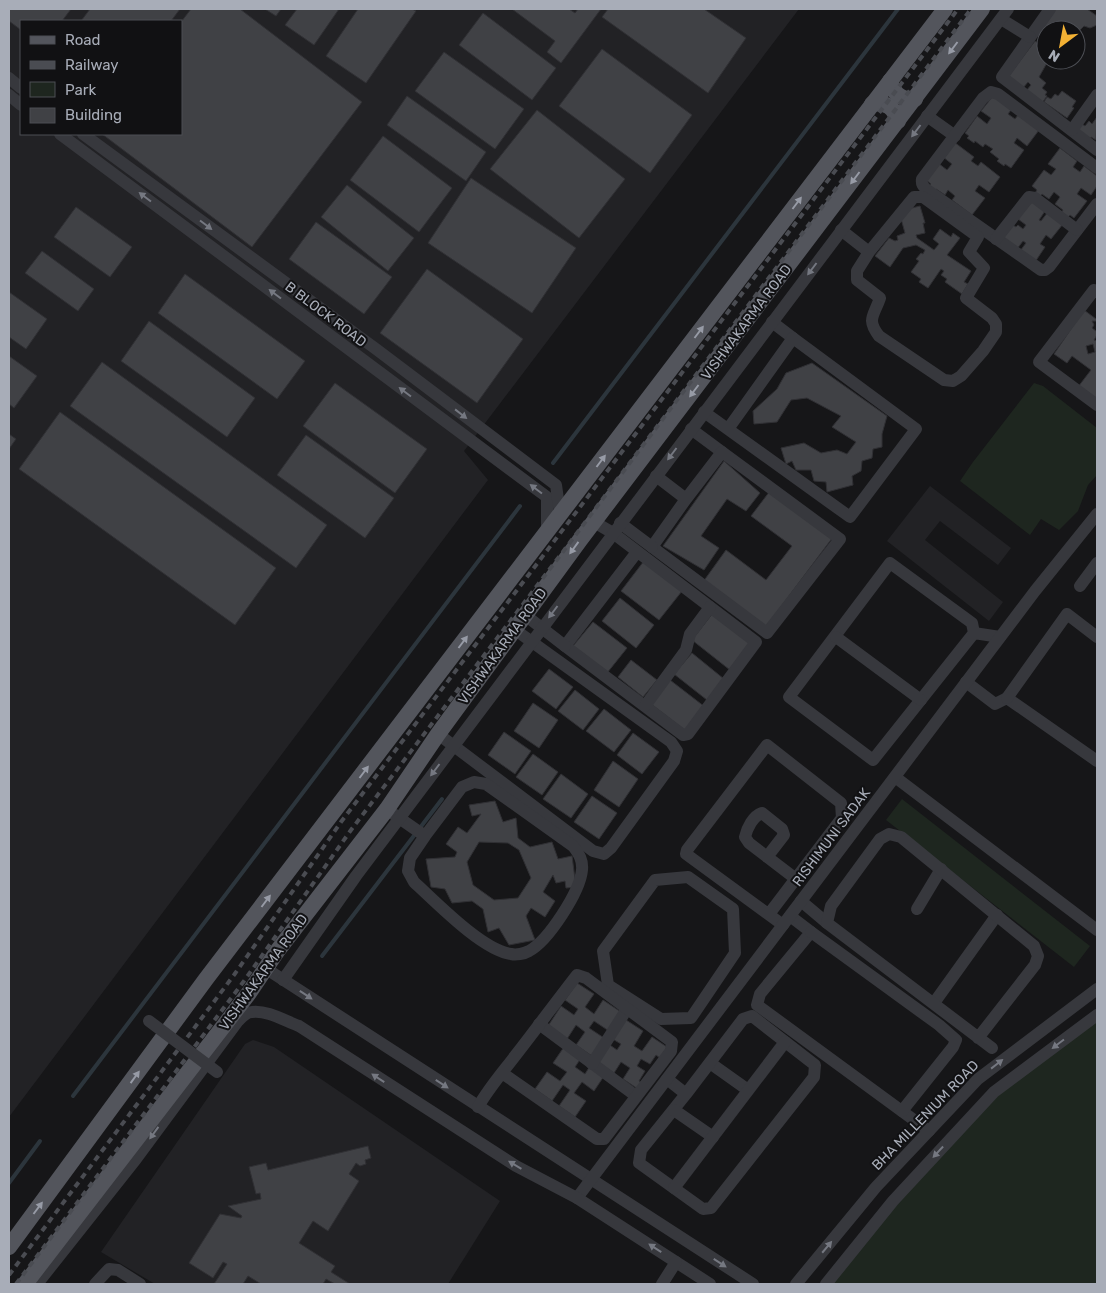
<svg xmlns="http://www.w3.org/2000/svg" width="1106" height="1293" font-family="Rubik,sans-serif">
<rect width="100%" height="100%" fill="#161618"/>
<g fill="#222225" fill-rule="evenodd">
<path d="M9,9H799L464,451L488,480L9,1117ZM21,21H181V134H21Z"/>
<polygon points="930,486 1011,548 998,565 940,521 925,540 1003,602 989,621 887,541"/>
<polygon points="253,1040 274,1047 500,1201 448,1284 155,1284 101,1252 245,1044"/>
</g>
<g fill="#1e261f">
<polygon points="1034,383 1043,386 1097,428 1097,475 1088,485 1078,511 1059,530 1041,519 1030,535 960,481 973,462"/>
<polygon points="902,799 1090,946 1074,967 886,820"/>
<polygon points="1097,1017 1097,1284 826,1284 1007,1082"/>
</g>
<g fill="none" stroke-linecap="round" stroke-linejoin="round">
<g stroke="#2c353c" stroke-width="4">
<polyline points="553,463 898,9"/>
<polyline points="322,956 442,799"/>
<polyline points="73,1096 520,506"/>
<polyline points="9,1183 40,1141"/>
</g>
</g>
<g fill="#404145" stroke="#303034" fill-rule="evenodd">
<polygon points="9,9 71,9 62,21 21,21 21,30 9,21"/>
<polygon points="90,9 180,9 171,21 81,21"/>
<polygon points="191,9 240,9 362,102 252,247 102,134 181,134 181,22"/>
<polygon points="265,9 281,9 276,16"/>
<polygon points="297,9 339,9 314,45 285,25"/>
<polygon points="358,9 412,9 416,11 366,83 326,56"/>
<polygon points="512,9 569,9 575,13 578,9 601,9 561,63 547,52 555,41"/>
<polygon points="608,9 704,9 746,38 708,93 602,17"/>
<polygon points="1055,9 1087,9 1097,16 1097,25 1090,28 1084,26 1080,30 1073,25 1068,30 1046,30 1046,33 1040,29"/>
<polygon points="483,13 556,68 532,100 459,45"/>
<polygon points="1035,41 1046,49 1045,60 1048,61 1039,77 1046,83 1042,88 1047,92 1045,95 1047,96 1042,103 1026,91 1031,85 1028,82 1023,88 1008,77"/>
<polygon points="602,49 692,115 650,173 559,106"/>
<polygon points="444,52 524,109 495,149 415,91"/>
<polygon points="1062,91 1076,101 1072,107 1074,108 1067,118 1044,102 1047,97 1051,99 1055,94 1058,96"/>
<polygon points="407,96 486,152 466,181 387,125"/>
<polygon points="993,96 1011,110 1008,114 1015,119 1018,115 1039,130 1027,146 1017,138 1014,143 1024,150 1011,168 1005,164 1004,166 997,161 999,159 990,152 993,149 985,144 983,147 975,141 974,143 967,138 969,136 965,133 977,116 987,124 991,118 981,111"/>
<polygon points="537,110 625,179 579,238 490,169"/>
<polygon points="1097,117 1096,140 1091,137 1089,140 1077,131 1082,124 1085,126 1089,121 1092,124"/>
<polygon points="383,136 452,188 419,232 350,180"/>
<polygon points="954,142 974,157 971,161 978,166 981,162 1000,177 989,192 979,185 975,191 985,198 972,215 952,200 955,196 948,190 945,195 936,189 935,191 929,186 931,184 926,180 938,163 947,170 952,164 943,157"/>
<polygon points="1060,148 1077,161 1073,167 1080,172 1084,166 1097,176 1097,186 1091,195 1081,188 1077,194 1087,201 1074,218 1070,215 1068,217 1061,213 1063,210 1055,204 1060,197 1054,192 1049,199 1042,194 1040,196 1035,193 1037,190 1032,186 1044,170 1051,175 1056,169 1048,164"/>
<polygon points="471,178 576,248 532,313 428,243"/>
<polygon points="347,185 414,238 388,271 321,217"/>
<polygon points="1031,200 1045,211 1039,220 1041,221 1048,212 1063,224 1051,239 1046,235 1040,244 1045,247 1035,262 1020,251 1026,243 1023,241 1017,249 1003,238 1013,225 1016,227 1018,225 1023,229 1026,225 1018,219"/>
<polygon points="920,206 925,223 923,223 925,233 916,235 917,238 934,250 939,244 933,239 940,229 951,237 953,233 960,238 947,255 971,271 964,282 968,284 962,294 945,282 947,279 941,275 944,271 941,269 928,288 919,282 921,279 911,272 919,261 916,259 921,253 923,254 925,250 916,245 903,248 890,267 875,256 889,238 895,241 898,240 897,236 905,233 900,215 908,209"/>
<polygon points="76,207 132,247 110,277 54,237"/>
<polygon points="316,222 392,277 364,314 289,259"/>
<polygon points="42,251 94,289 78,311 25,273"/>
<polygon points="427,269 523,339 477,403 380,333"/>
<polygon points="185,274 305,361 277,399 158,313"/>
<polygon points="9,292 47,319 26,349 9,337"/>
<path d="M1084,310L1096,319L1097,317V321H1092L1094,325L1092,328L1096,331L1097,328V335L1094,340L1097,341V400L1078,387L1091,370L1072,356L1067,363L1054,354ZM1093,344L1095,352L1088,354L1086,346Z"/>
<polygon points="149,321 255,398 227,437 121,361"/>
<polygon points="9,356 37,376 14,408 9,404"/>
<polygon points="102,362 327,525 296,568 70,406"/>
<polygon points="812,363 887,416 882,434 882,447 873,449 872,458 862,461 861,471 852,476 853,485 827,492 826,482 814,481 811,470 796,470 792,461 786,464 781,448 804,443 821,453 837,450 847,454 856,442 832,427 841,416 807,398 791,400 777,422 754,424 753,411 777,389 786,373"/>
<polygon points="335,383 427,449 395,493 303,426"/>
<polygon points="60,412 276,568 235,625 19,469"/>
<polygon points="9,434 16,439 9,449"/>
<polygon points="306,435 394,498 365,538 277,475"/>
<polygon points="724,461 760,493 746,511 727,499 701,536 719,548 704,570 663,546"/>
<polygon points="770,491 833,537 765,628 703,582 726,550 766,580 792,546 751,516"/>
<polygon points="644,561 682,591 659,620 621,591"/>
<polygon points="620,598 654,625 636,648 602,621"/>
<polygon points="713,613 751,643 730,670 692,640"/>
<polygon points="593,622 627,648 607,673 573,646"/>
<polygon points="692,653 724,679 707,700 674,674"/>
<polygon points="631,660 657,680 643,697 618,677"/>
<polygon points="549,669 573,687 556,709 532,691"/>
<polygon points="670,680 705,707 686,731 651,704"/>
<polygon points="575,690 599,709 583,730 558,711"/>
<polygon points="533,703 558,720 539,748 514,731"/>
<polygon points="604,709 631,730 614,752 586,731"/>
<polygon points="504,732 531,751 515,774 488,755"/>
<polygon points="633,733 659,752 642,774 617,755"/>
<polygon points="533,754 558,772 542,795 516,777"/>
<polygon points="613,761 638,779 619,807 594,790"/>
<polygon points="561,774 588,794 571,818 543,799"/>
<polygon points="592,796 617,813 599,839 574,822"/>
<path d="M495,801L503,822L516,818L518,838L530,847L552,842L558,859L572,856L576,887L566,888L565,881L556,883L553,875L543,892L555,901L545,917L531,908L526,916L535,940L509,945L499,928L488,932L483,909L472,901L452,903L445,889L431,887L426,859L455,857L457,852L446,844L458,827L467,833L481,814L472,816L469,805ZM479,842L508,843L519,850L531,878L518,898L494,900L473,885L467,862Z"/>
<polygon points="577,983 594,994 585,1007 594,1014 603,1000 621,1012 609,1031 594,1021 589,1028 604,1038 592,1056 576,1045 585,1032 576,1025 567,1039 548,1026 561,1006 574,1015 578,1009 565,1000"/>
<polygon points="623,1018 643,1031 634,1046 642,1051 652,1037 667,1047 660,1058 656,1055 650,1064 641,1059 637,1066 645,1071 639,1081 642,1083 638,1089 623,1079 630,1068 621,1062 614,1073 596,1061 607,1043 617,1050 621,1044 611,1038"/>
<polygon points="564,1047 581,1058 575,1067 585,1074 590,1066 604,1076 594,1091 582,1082 574,1093 586,1101 575,1117 559,1106 570,1090 563,1085 552,1101 535,1089 547,1072 560,1081 567,1072 553,1063"/>
<polygon points="368,1146 371,1158 365,1160 366,1164 360,1166 356,1163 349,1174 359,1181 328,1231 313,1221 299,1243 335,1266 331,1272 350,1284 335,1284 326,1279 323,1284 261,1284 248,1276 243,1284 214,1284 227,1264 223,1262 213,1278 189,1263 220,1214 241,1218 242,1216 228,1206 261,1199 260,1193 256,1194 249,1167 266,1163 268,1170"/>
</g>
<g fill="none" stroke-linecap="round" stroke-linejoin="round">
<g stroke="#37383d" stroke-width="12">
<polyline points="1050,9 1002,77 1097,150"/>
<polyline points="1001,19 1030,37"/>
<polyline points="9,78 21,88"/>
<polyline points="9,95 21,105"/>
<polyline points="927,116 955,136"/>
<polyline points="1072,130 1097,95"/>
<polyline points="60,134 547,497 547,532"/>
<polyline points="83,134 376,349 556,485 560,514"/>
<path d="M1097,168L998,94L991,92L983,98L922,179C921,185 924,187 927,190L1041,270H1045L1049,267L1097,204"/>
<path d="M841,230L869,252L857,271V280L880,298C874,316 866,319 879,336L944,380L953,381L961,376L983,351L996,332V324L992,318L966,298L984,268L969,252L978,237L923,197H914L869,252"/>
<polyline points="996,239 1029,197 1035,198 1077,230"/>
<polyline points="1097,292 1094,290 1039,362 1097,405"/>
<polyline points="772,322 793,338"/>
<polyline points="704,412 850,517 916,429 793,338 728,429"/>
<polyline points="691,429 722,452"/>
<polyline points="656,476 686,499 652,547 767,633 840,539 722,452 686,499"/>
<polyline points="594,522 613,533 756,642 688,734 683,735 565,646 637,552"/>
<polyline points="620,523 652,547"/>
<polyline points="1080,586 1097,563"/>
<polyline points="525,615 565,646"/>
<polyline points="974,633 972,623 890,563 789,697 873,760 974,633 1000,637"/>
<polyline points="836,637 921,700"/>
<polyline points="966,682 995,704 1007,698 1097,761"/>
<polyline points="1007,698 1067,614 1097,637"/>
<polyline points="645,706 686,650 690,634 710,607"/>
<polyline points="438,734 593,851 604,854 611,848 674,761 677,751 671,742 514,629"/>
<polyline points="895,777 1097,930"/>
<path d="M392,813L425,836L410,858L408,871L414,882C436,902 482,950 511,954C516,955 524,954 529,951C548,941 580,892 582,870C583,860 579,854 573,846L486,784L474,782L462,787L425,836"/>
<path d="M767,857L784,835L782,829L762,813C753,816 747,828 745,837L749,843L796,879"/>
<polygon points="688,877 733,909 735,953 691,1018 661,1019 608,985 603,951 655,880"/>
<polyline points="801,901 827,923"/>
<polyline points="917,909 941,869"/>
<polyline points="769,914 842,818 841,803 767,745 687,850 686,854 783,925"/>
<polyline points="790,916 811,932 760,994 757,1005 929,1131"/>
<polyline points="811,932 939,1025 956,1040 953,1047 902,1111"/>
<polyline points="265,968 753,1284"/>
<polyline points="283,980 356,876 1008,9"/>
<polyline points="934,1003 997,915"/>
<polyline points="539,1024 636,1096"/>
<polyline points="978,1038 1035,965 1038,956 1034,946 901,837 889,834 880,839 831,906 827,923 992,1048"/>
<polyline points="710,1063 748,1090"/>
<polyline points="592,1064 627,1009"/>
<polyline points="667,1079 686,1094 641,1150 639,1163 703,1209 711,1208 814,1077 815,1065 752,1016 743,1019 686,1094"/>
<path d="M478,1107C488,1089 502,1073 515,1056C536,1029 556,1002 577,975L586,978L672,1042L671,1051L604,1139H597L502,1073"/>
<polyline points="674,1110 713,1137"/>
<polyline points="674,1188 785,1042"/>
<polyline points="577,1198 1035,591 1097,514"/>
<path d="M37,1284L136,1159L238,1021C242,1017 246,1012 252,1012C267,1010 285,1021 299,1026L516,1166L577,1198L710,1284"/>
<polyline points="95,1284 109,1269 118,1270 140,1284"/>
<polyline points="662,1284 676,1262"/>
<polyline points="796,1284 876,1187 978,1079 1097,989"/>
<polyline points="826,1284 893,1201 994,1092 1097,1015"/>
</g>
<g stroke="#53555c" stroke-width="16">
<path d="M890,81C893,93 902,101 915,99"/>
<path d="M872,104C887,102 894,107 898,121"/>
<polyline points="9,1247 206,979 945,9"/>
<polyline points="25,1284 249,993 278,950 387,809 438,734 580,540 982,9"/>
</g>
<g stroke="#4a4c52" stroke-width="4" stroke-dasharray="6 5" stroke-linecap="butt">
<polyline points="9,1275 234,975 341,822 958,9"/>
<polyline points="16,1284 244,981 351,830 562,553 971,9"/>
</g>
<polyline stroke="#37383d" stroke-width="12" points="149,1021 217,1072"/>
</g>
<defs><path id="oneway-solid" d="M-6-.8H1V-3.2L6.5 0L1 3.2V.8H-6Z" transform="scale(1.25)"/></defs>
<g fill="#979ba6">
<use href="#oneway-solid" transform="translate(953 48) rotate(127)"/>
<use href="#oneway-solid" transform="translate(855 178) rotate(127)"/>
<use href="#oneway-solid" transform="translate(797 203) rotate(-53)"/>
<use href="#oneway-solid" transform="translate(699 332) rotate(-53)"/>
<use href="#oneway-solid" transform="translate(694 391) rotate(127)"/>
<use href="#oneway-solid" transform="translate(601 461) rotate(-53)"/>
<use href="#oneway-solid" transform="translate(574 548) rotate(126)"/>
<use href="#oneway-solid" transform="translate(463 642) rotate(-53)"/>
<use href="#oneway-solid" transform="translate(364 772) rotate(-53)"/>
<use href="#oneway-solid" transform="translate(266 901) rotate(-53)"/>
<use href="#oneway-solid" transform="translate(135 1077) rotate(-54)"/>
<use href="#oneway-solid" transform="translate(38 1208) rotate(-53)"/>
</g>
<g fill="#757881">
<use href="#oneway-solid" transform="translate(916 131) rotate(127)"/>
<use href="#oneway-solid" transform="translate(145 197) rotate(-143)"/>
<use href="#oneway-solid" transform="translate(206 225) rotate(37)"/>
<use href="#oneway-solid" transform="translate(812 269) rotate(127)"/>
<use href="#oneway-solid" transform="translate(275 294) rotate(-143)"/>
<use href="#oneway-solid" transform="translate(405 392) rotate(-143)"/>
<use href="#oneway-solid" transform="translate(461 414) rotate(38)"/>
<use href="#oneway-solid" transform="translate(672 454) rotate(127)"/>
<use href="#oneway-solid" transform="translate(536 489) rotate(-143)"/>
<use href="#oneway-solid" transform="translate(553 612) rotate(127)"/>
<use href="#oneway-solid" transform="translate(435 770) rotate(127)"/>
<use href="#oneway-solid" transform="translate(306 995) rotate(34)"/>
<use href="#oneway-solid" transform="translate(1058 1044) rotate(143)"/>
<use href="#oneway-solid" transform="translate(997 1064) rotate(-38)"/>
<use href="#oneway-solid" transform="translate(378 1078) rotate(-147)"/>
<use href="#oneway-solid" transform="translate(442 1084) rotate(33)"/>
<use href="#oneway-solid" transform="translate(154 1133) rotate(126)"/>
<use href="#oneway-solid" transform="translate(938 1152) rotate(133)"/>
<use href="#oneway-solid" transform="translate(515 1165) rotate(-149)"/>
<use href="#oneway-solid" transform="translate(827 1247) rotate(-50)"/>
<use href="#oneway-solid" transform="translate(655 1248) rotate(-147)"/>
<use href="#oneway-solid" transform="translate(720 1263) rotate(33)"/>
</g>
<g text-anchor="middle" stroke-width="4" stroke-linejoin="round" paint-order="stroke">
<g font-size="14" fill="#a8adb8" stroke="#111113">
<text transform="translate(326 314) rotate(37)" y="5">B BLOCK ROAD</text>
<text transform="translate(746 322) rotate(-53)" y="5">VISHWAKARMA ROAD</text>
<text transform="translate(502 646) rotate(-54)" y="5">VISHWAKARMA ROAD</text>
<text transform="translate(831 837) rotate(-53)" y="5">RISHIMUNI SADAK</text>
<text transform="translate(263 972) rotate(-54)" y="5">VISHWAKARMA ROAD</text>
<text transform="translate(925 1115) rotate(-46)" y="5">BHA MILLENIUM ROAD</text>
</g>
</g>
<rect width="1106" height="1293" fill="none" stroke="#a8adb8" stroke-width="20"/>
<rect x="20" y="20" width="162" height="115" fill="#111113" stroke="#4d4f55"/>
<rect x="30" y="36" width="25" height="8" fill="#53555c" stroke="#4d4f55"/>
<text x="65" y="45" font-size="15" fill="#a8adb8">Road</text>
<rect x="30" y="61" width="25" height="8" fill="#4a4c52" stroke="#4d4f55"/>
<text x="65" y="70" font-size="15" fill="#a8adb8">Railway</text>
<rect x="30" y="82" width="25" height="15" fill="#1e261f" stroke="#4d4f55"/>
<text x="65" y="95" font-size="15" fill="#a8adb8">Park</text>
<rect x="30" y="108" width="25" height="15" fill="#404145" stroke="#4d4f55"/>
<text x="65" y="120" font-size="15" fill="#a8adb8">Building</text>
<g transform="translate(1061 45) rotate(212)"><circle r="24" fill="#111113" stroke="#4d4f55"/>
<path d="M0-4L9 19L0 12L-9 19Z" fill="#f2b134"/>
<text y="-8" font-size="14" font-weight="bold" text-anchor="middle" fill="#a8adb8">N</text>
</g>
</svg>
